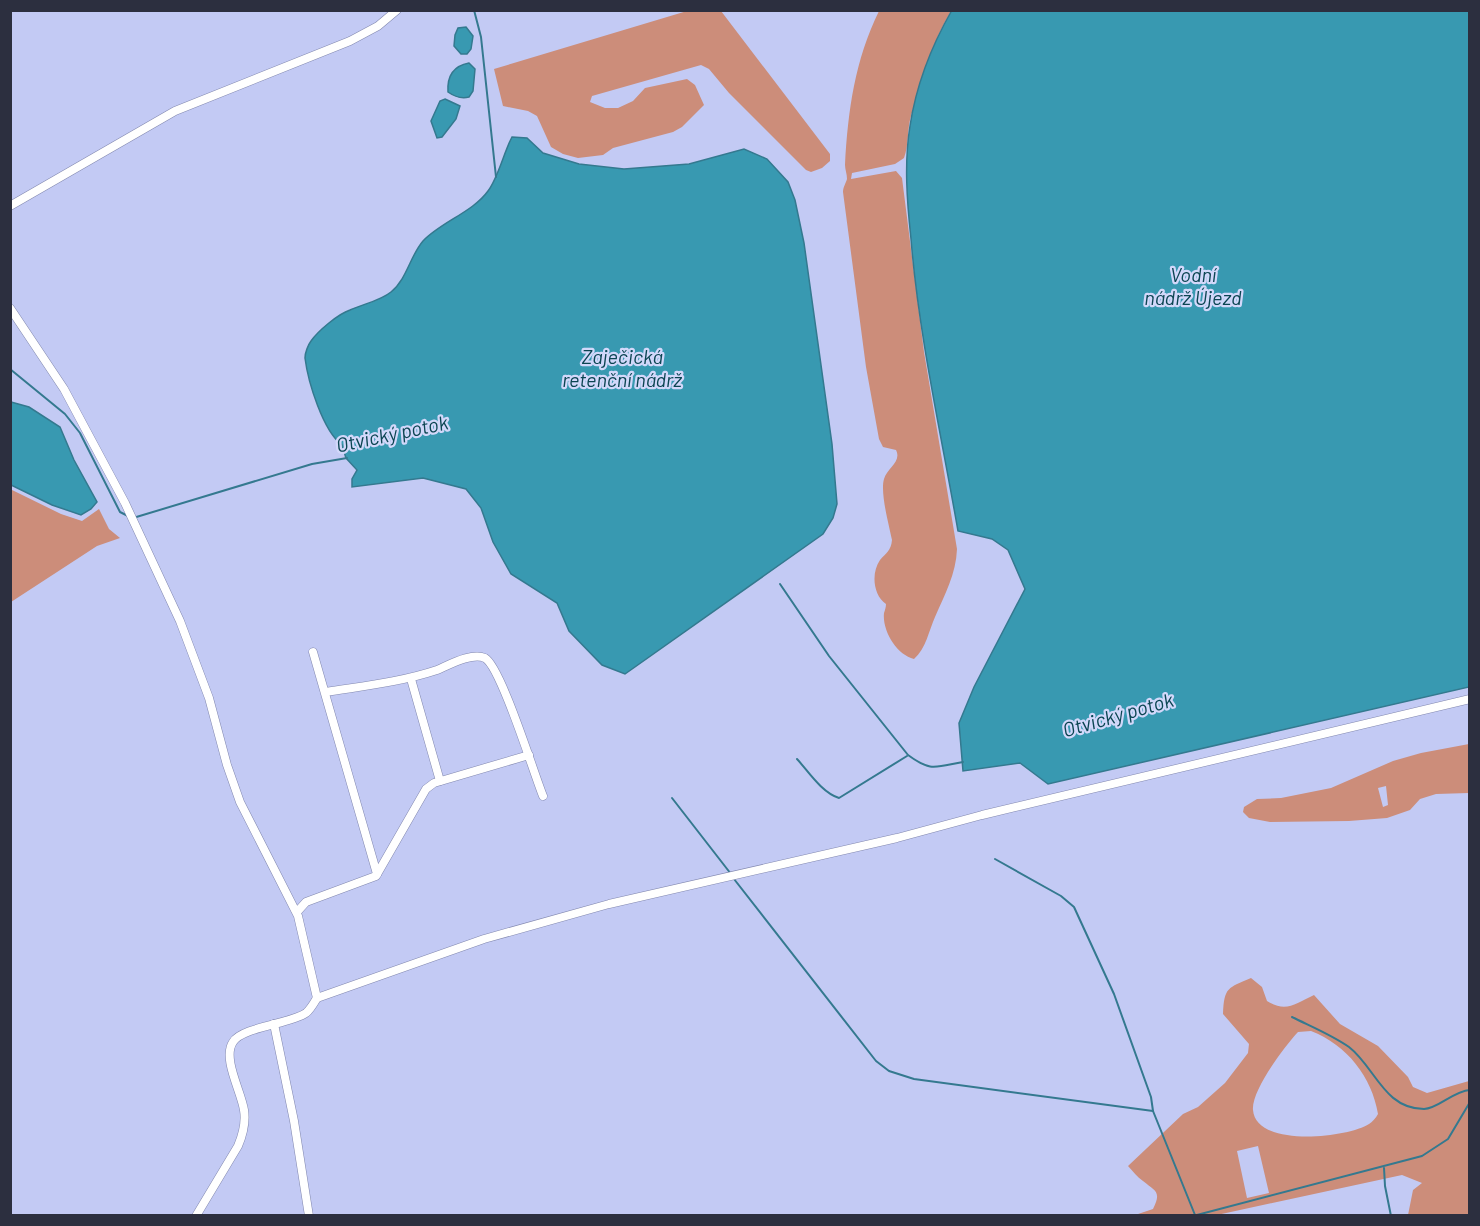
<svg xmlns="http://www.w3.org/2000/svg" width="1480" height="1226" font-family="Barlow,sans-serif">
<rect width="100%" height="100%" fill="#c3caf4"/>
<g fill="#cc8d7a" fill-rule="evenodd">
<polygon points="687,11 721,11 830,154 830,161 822,168 811,172 806,170 729,93 709,69 701,65 592,96 590,102 605,108 618,108 633,101 645,88 687,79 695,85 704,105 682,127 673,132 613,148 603,155 578,158 563,154 551,147 537,116 528,111 503,106 494,69"/>
<path d="M879,11H951C932,43 921,80 911,116C907,129 909,145 904,158L895,164L852,173L851,179L896,171L902,178L924,352L957,549C956,574 945,594 935,617C929,630 926,649 914,659C897,655 882,631 884,613C885,610 886,607 886,604C873,595 871,573 880,560C886,553 891,551 892,540C889,525 880,493 884,479C887,468 902,462 896,450L883,447L879,439L866,367L843,192C843,187 846,183 847,179C847,174 845,169 845,165C848,110 855,60 879,11Z"/>
<polygon points="10,489 61,514 82,521 99,509 109,529 120,538 97,546 11,602"/>
<path d="M1469,744V793L1436,794L1420,799L1410,810L1387,818L1349,821L1270,822L1249,818L1243,812L1244,807L1257,799L1281,798L1331,788L1393,761L1421,753ZM1386,786L1388,805L1383,807L1378,788Z"/>
<path d="M1251,978L1262,987L1267,1001C1286,1013 1295,1004 1314,995L1340,1024L1378,1046L1408,1077L1413,1087L1427,1093L1469,1081V1215H1408L1413,1190L1422,1183L1402,1175L1217,1215H1135L1153,1209C1162,1191 1155,1191 1143,1181C1137,1177 1133,1171 1128,1166L1183,1114L1198,1107L1225,1083L1248,1053L1249,1044L1223,1014C1224,987 1228,988 1251,978ZM1311,1031C1347,1045 1372,1077 1378,1114C1376,1118 1372,1122 1369,1124C1347,1138 1256,1148 1253,1110C1251,1091 1284,1047 1298,1032ZM1258,1146L1269,1193L1247,1198L1237,1151Z"/>
</g>
<g fill="#3899b1" stroke="#34798f" stroke-width="1.5">
<path d="M952,10L1469,11V687L1048,784L1020,763L963,771L959,723L974,687L1025,589L1008,550L992,539L958,531C941,433 919,337 911,239C907,201 904,163 910,126C916,86 932,45 952,10Z"/>
<polygon points="466,27 473,36 471,49 467,54 461,54 454,46 455,35 458,28"/>
<path d="M469,63L475,69L473,91L469,97C461,99 455,97 448,92C447,77 453,66 469,63Z"/>
<polygon points="445,99 460,106 456,119 442,137 437,138 431,121 440,101"/>
<path d="M512,137L527,138L543,153L579,164L624,169L689,164L744,149L767,159L788,182L795,200L804,243L832,444L837,504L833,518L823,534L625,674L602,665L569,631L557,603L511,574L493,542L481,508L466,489L423,478L352,487V479L357,470L346,458L342,445C323,431 308,382 305,358C305,353 308,345 311,341C318,331 338,314 350,310C363,304 380,301 391,292C407,279 410,256 423,241C441,222 473,212 488,191C498,178 504,152 512,137Z"/>
<polygon points="11,402 29,407 60,427 74,460 97,502 91,509 81,515 52,505 11,485"/>
</g>
<g fill="none" stroke-linecap="round" stroke-linejoin="round">
<g stroke="#34798f" stroke-width="2">
<polyline points="474,10 481,37 496,177"/>
<polyline points="10,369 65,414 80,433 120,512 128,516"/>
<polyline points="133,518 312,464 347,458"/>
<path d="M780,584L829,656L908,755C931,772 935,767 963,762"/>
<path d="M797,759C808,771 822,793 839,798L907,756"/>
<polyline points="672,798 731,874"/>
<polyline points="995,859 1061,896 1074,907 1114,994 1151,1097 1153,1111"/>
<polyline points="734,879 876,1061 889,1071 914,1079 1153,1111 1195,1215"/>
<path d="M1292,1017C1310,1026 1332,1035 1349,1047C1375,1067 1384,1109 1424,1109C1438,1109 1453,1091 1470,1090"/>
<polyline points="1384,1168 1385,1186 1391,1216"/>
<polyline points="1193,1216 1422,1156 1448,1139 1470,1102"/>
</g>
<g stroke="#8288af" stroke-width="9">
<g id="minor">
<polyline points="10,206 175,111 350,41 378,26 397,10"/>
<polyline points="10,308 64,389 125,503 180,621 209,698 227,765 240,802 298,916 317,998"/>
<polyline points="313,652 377,874"/>
<polyline points="411,679 440,781"/>
<path d="M326,692C363,686 401,682 437,670C449,665 472,652 485,658C501,667 534,774 543,796"/>
<polyline points="297,912 306,902 376,876 426,789 434,783 529,755"/>
<polyline points="274,1024 294,1121 309,1216"/>
<path d="M196,1216L238,1146C243,1134 246,1122 244,1110C241,1091 222,1058 233,1042C242,1027 290,1024 306,1013C310,1010 314,1003 317,998L484,939L609,904L897,838L982,815L1470,699"/>
</g>
</g>
<use href="#minor" stroke="#fff" stroke-width="8"/>
</g>
<g text-anchor="middle" stroke-width="4.5" stroke-linejoin="round" paint-order="stroke">
<g font-size="20" font-style="italic" fill="#0b4552" stroke="#d2d8fa">
<text x="1193" y="282">Vodní<tspan x="1193" dy="23">nádrž Újezd</tspan></text>
<text x="622" y="364">Zaječická<tspan x="622" dy="23">retenční nádrž</tspan></text>
<text transform="translate(392 434) rotate(-12)" y="7">Otvický potok</text>
<text transform="translate(1118 715) rotate(-16)" y="7">Otvický potok</text>
</g>
</g>
<rect width="1480" height="1226" fill="none" stroke="#2c2f3f" stroke-width="24"/>
</svg>
